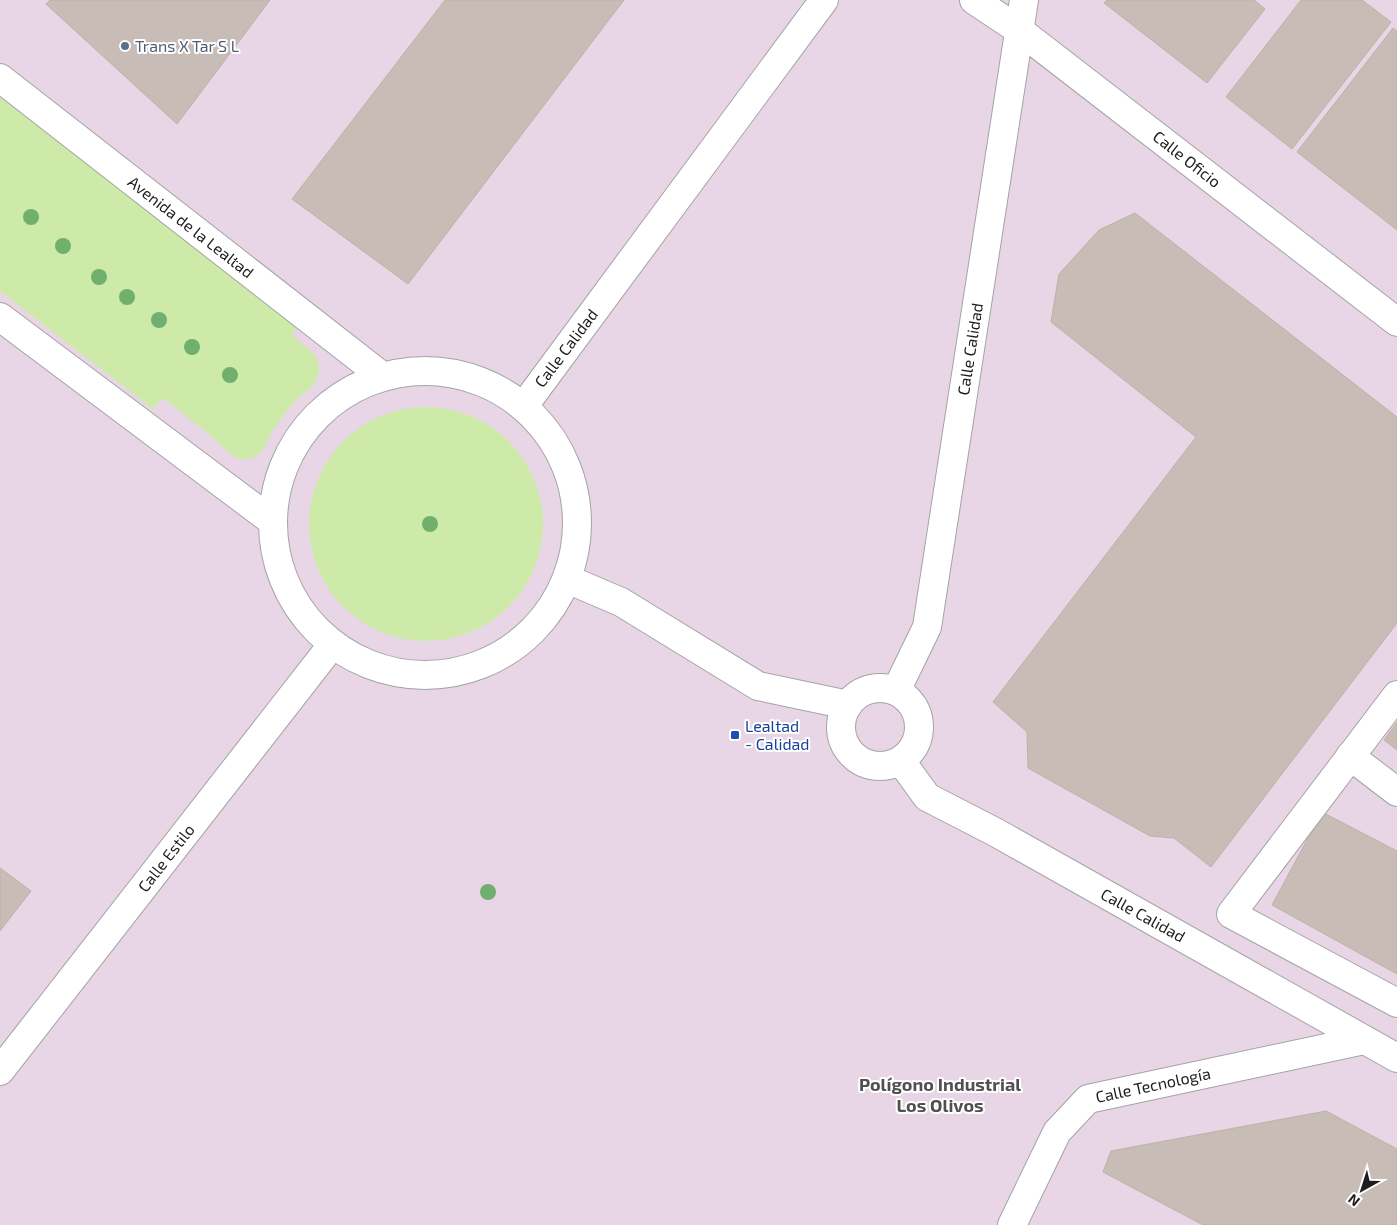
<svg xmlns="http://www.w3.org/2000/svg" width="1397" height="1225" font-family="'Exo 2',sans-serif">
<rect width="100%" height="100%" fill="#efeae3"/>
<rect fill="#e8d5e6" x="0" y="0" width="1397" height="1225"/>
<g fill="#cdeaa8">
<polygon points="0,97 298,327 292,335 316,356 319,366 318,376 313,386 298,398 283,416 272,432 263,450 255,457 246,460 237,458 229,453 215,439 163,398 153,409 0,291"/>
<circle cx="426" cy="524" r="117"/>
</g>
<g fill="#c7bcb6" stroke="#c1b0a5">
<polygon points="50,0 270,0 177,124 46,4"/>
<polygon points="445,0 624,0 408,284 292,199"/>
<polygon points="1107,0 1254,0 1265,9 1207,83 1104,3"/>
<polygon points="1301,0 1362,0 1391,22 1292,149 1226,97"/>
<polygon points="1393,28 1397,31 1397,230 1297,152"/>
<polygon points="1135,213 1397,417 1397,623 1211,867 1174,838 1150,836 1028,768 1027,732 993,702 1196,437 1051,322 1059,274 1099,230"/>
<polygon points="1397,722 1397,750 1384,740"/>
<polygon points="1322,812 1397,851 1397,974 1272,905"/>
<polygon points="0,868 31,891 0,931"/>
<polygon points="1326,1111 1397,1149 1397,1225 1203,1225 1103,1172 1111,1151"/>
</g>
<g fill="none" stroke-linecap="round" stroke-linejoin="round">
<g stroke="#a4a4a4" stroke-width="30">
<g id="minor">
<polyline points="974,0 1019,30 1397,322"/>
<polyline points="0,78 382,376"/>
<polyline points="0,317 272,521"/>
<circle cx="425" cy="523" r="152"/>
<polyline points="523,407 824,0"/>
<polyline points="567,579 621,602 758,686 848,705"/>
<circle cx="880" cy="727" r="39"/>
<polyline points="896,691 927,627 1024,0"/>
<polyline points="1397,695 1231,914 1397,1003"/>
<polyline points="1350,756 1397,792"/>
<polyline points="901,761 927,797 995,832 1397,1058"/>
<polyline points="0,1071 332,645"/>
<polyline points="1012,1225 1057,1132 1088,1099 1364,1040"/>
</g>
</g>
<use href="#minor" stroke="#fff" stroke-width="28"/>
</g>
<g fill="#70af6d">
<circle cx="31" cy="217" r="8"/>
<circle cx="63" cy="246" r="8"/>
<circle cx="99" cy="277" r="8"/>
<circle cx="127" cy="297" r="8"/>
<circle cx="159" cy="320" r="8"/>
<circle cx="192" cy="347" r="8"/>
<circle cx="230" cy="375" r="8"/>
<circle cx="430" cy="524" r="8"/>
<circle cx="488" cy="892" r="8"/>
</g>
<circle fill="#5c6f8a" stroke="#fff" stroke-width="2" cx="125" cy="46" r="5"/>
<rect fill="#1a4fb4" stroke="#fff" stroke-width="2" x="730" y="730" width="10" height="10" rx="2.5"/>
<g text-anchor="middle" stroke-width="4" stroke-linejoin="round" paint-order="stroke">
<g font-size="16" fill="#4e5e75" stroke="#fff" text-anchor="start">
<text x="135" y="52">Trans X Tar S L</text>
</g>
<g font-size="16" fill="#1d1d1d" stroke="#fff">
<text transform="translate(1187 159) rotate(38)" y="6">Calle Oficio</text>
<text transform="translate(191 227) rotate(38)" y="6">Avenida de la Lealtad</text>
<text transform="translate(566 348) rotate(-53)" y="6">Calle Calidad</text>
<text transform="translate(970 349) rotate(-81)" y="6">Calle Calidad</text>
<text transform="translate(166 858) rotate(-52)" y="6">Calle Estilo</text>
<text transform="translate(1143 915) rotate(29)" y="6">Calle Calidad</text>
<text transform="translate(1153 1085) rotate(-12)" y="6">Calle Tecnología</text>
</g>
<g font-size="16" fill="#164399" stroke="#fff" text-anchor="start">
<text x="745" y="732">Lealtad<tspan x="745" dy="18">- Calidad</tspan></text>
</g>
<g font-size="18" font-weight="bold" fill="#505050" stroke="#fff">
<text x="940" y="1091">Polígono Industrial<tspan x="940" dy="21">Los Olivos</tspan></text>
</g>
</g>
<g transform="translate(1362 1190) rotate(219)" stroke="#ffffff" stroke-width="4" paint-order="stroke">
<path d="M0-4L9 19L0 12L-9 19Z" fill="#1d1d1d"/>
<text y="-8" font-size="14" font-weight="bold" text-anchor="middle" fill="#1d1d1d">N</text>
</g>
</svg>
